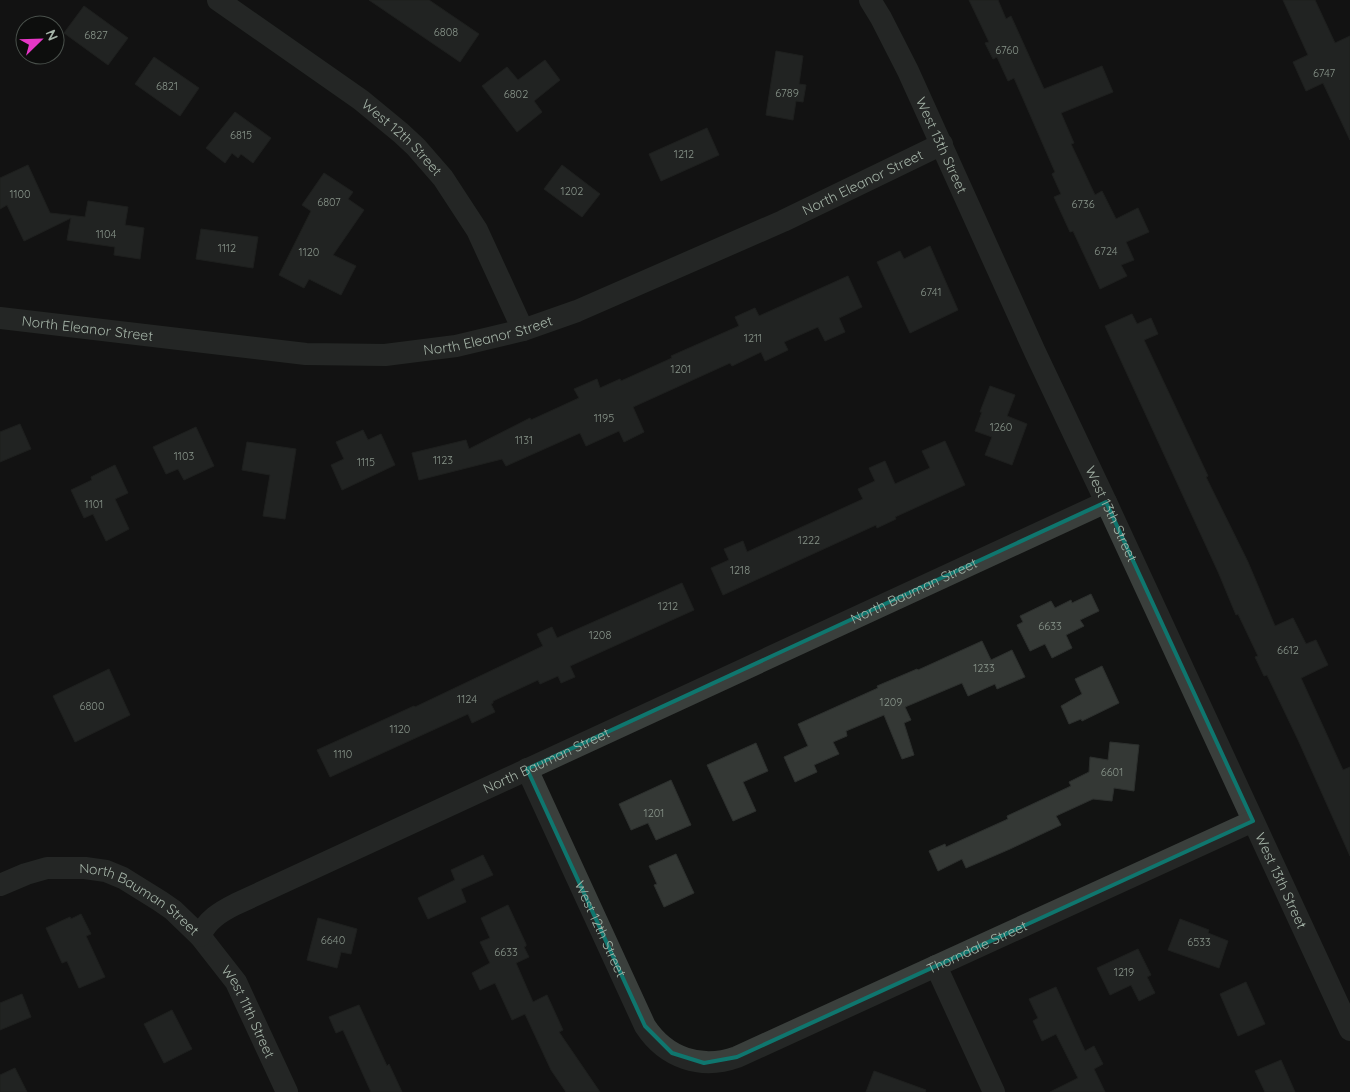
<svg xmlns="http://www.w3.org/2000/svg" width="1350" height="1092" font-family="Quicksand,sans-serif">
<rect width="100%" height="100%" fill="#121312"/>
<g fill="#343835" stroke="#2c2f2d">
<polygon points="369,0 429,0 479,34 460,62"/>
<polygon points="969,0 998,0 1006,19 1011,16 1044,89 1102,66 1113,92 1061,113 1074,143 1071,144 1095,195 1102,191 1116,219 1138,208 1149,232 1126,242 1134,260 1121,265 1127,276 1100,289 1073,231 1070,232 1054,197 1061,194 1052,174 1055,172 1014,78 1008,81 997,57 993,59 985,43 989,42"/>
<polygon points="1283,0 1315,0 1335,43 1350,36 1350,140 1323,83 1306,91 1293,62 1308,55"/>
<polygon points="84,6 128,38 108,65 64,33"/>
<polygon points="776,51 803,56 799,84 806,85 803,102 796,101 793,120 766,115"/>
<polygon points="154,57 199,88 180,116 135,84"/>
<polygon points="545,60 560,80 534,101 542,112 517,132 482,86 507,67 518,80"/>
<polygon points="235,112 271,138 253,163 241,154 238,158 232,153 225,163 206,148"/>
<polygon points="707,128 719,155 661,181 649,154"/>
<polygon points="28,165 50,213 85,217 88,201 128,207 125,225 144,228 140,259 114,255 115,247 67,240 71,218 24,241 7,205 0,209 0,178"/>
<polygon points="562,165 600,194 582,217 544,189"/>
<polygon points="324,173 353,192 348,199 364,210 333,255 356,266 341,295 309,279 304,288 279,275 311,211 302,205"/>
<polygon points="201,229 258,237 253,268 196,259"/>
<polygon points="930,246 958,310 910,333 877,262 900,251 904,259"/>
<polygon points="848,276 862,307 839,318 845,332 825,341 818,327 784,342 788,350 765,361 761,352 732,366 730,363 633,407 644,432 624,442 619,431 586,446 580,433 506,466 502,459 419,480 412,453 466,440 469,449 530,418 531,420 579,398 574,389 597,379 600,388 620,379 621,381 672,358 671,356 739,326 735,317 755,308 759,316"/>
<polygon points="1132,314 1137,324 1151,318 1158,334 1144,340 1208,476 1206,477 1248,562 1275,626 1293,618 1306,644 1316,640 1328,665 1301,678 1343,770 1350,767 1350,856 1299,742 1267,675 1264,676 1255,657 1258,656 1238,614 1236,615 1219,574 1105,326"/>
<polygon points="990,386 1015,395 1007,416 1027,424 1012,465 985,455 992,437 975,431 982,412 980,412"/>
<polygon points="20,424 31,449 0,462 0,432"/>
<polygon points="196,427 214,466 184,480 178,469 166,474 153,447"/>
<polygon points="363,430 368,440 381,434 395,465 342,490 331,465 344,459 336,442"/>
<polygon points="945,441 965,485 895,517 896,519 877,528 876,525 723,595 711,568 729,560 724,549 743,541 747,552 863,499 858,489 875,481 869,468 885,461 895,484 930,468 922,451"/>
<polygon points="247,442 296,449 285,519 263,516 270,475 242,470"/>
<polygon points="115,465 128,493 115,499 129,529 106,541 93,514 84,518 71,490 92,480 91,477"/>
<polygon points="682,583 694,610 570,666 575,677 561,683 558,676 540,684 538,680 493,701 493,703 491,704 495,712 472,723 468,714 330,777 317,750 414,706 415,707 543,646 537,634 552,627 557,638"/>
<polygon points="1091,594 1099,611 1080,620 1084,626 1066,635 1072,648 1052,658 1045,644 1030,651 1017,625 1023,622 1020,616 1051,601 1055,608 1071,600 1072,603"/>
<polygon points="982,641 991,660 1012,650 1025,677 997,689 995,684 968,696 962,683 905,707 911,720 904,723 914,755 902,759 884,715 846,731 847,736 833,742 839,754 814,765 817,772 795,782 784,757 808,746 798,724 878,688 877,686 917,669 918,670"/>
<polygon points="1102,666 1119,703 1082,721 1081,719 1069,724 1061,706 1082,694 1075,679"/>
<polygon points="109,669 130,715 75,742 53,696"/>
<polygon points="1110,742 1139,745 1134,791 1114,788 1112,801 1093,799 1056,816 1061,825 1010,849 966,868 962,859 938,871 929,851 945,844 946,847 1008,819 1007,816 1071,786 1069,782 1089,772 1090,757 1108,760"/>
<polygon points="756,743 768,771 743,782 756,811 733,821 707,765"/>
<polygon points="671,780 691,825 656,840 648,823 631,830 619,804"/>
<polygon points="676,854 694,893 664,907 654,885 657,884 649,866"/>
<polygon points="483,855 493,875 461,889 466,902 428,919 418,898 455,880 451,870"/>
<polygon points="508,905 526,944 526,946 524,947 529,957 516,963 533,1002 547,995 563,1030 559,1032 600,1092 566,1092 551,1070 525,1014 512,1020 495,983 480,990 472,973 490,963 480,942 490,938 481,918"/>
<polygon points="81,914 91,934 86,936 105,977 79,988 67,961 62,963 46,928 70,917 71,919"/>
<polygon points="318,918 357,929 351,954 341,952 337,968 307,960"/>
<polygon points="1180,919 1209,930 1208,933 1228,941 1219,968 1168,950"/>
<polygon points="1138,949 1151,975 1147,977 1155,993 1139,1001 1131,985 1110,995 1097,968"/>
<polygon points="1246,982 1265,1024 1238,1036 1220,994"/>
<polygon points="1056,987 1085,1051 1094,1046 1103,1064 1094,1069 1105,1092 1050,1092 1078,1078 1056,1034 1042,1041 1033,1021 1038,1018 1029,999"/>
<polygon points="22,994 31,1017 0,1030 0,1003"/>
<polygon points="359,1005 387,1066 389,1064 402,1092 371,1092 343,1030 336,1033 329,1017"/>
<polygon points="172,1010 192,1049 164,1063 144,1024"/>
<polygon points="1281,1060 1295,1092 1265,1092 1255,1071"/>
<polygon points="15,1068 27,1092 0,1092 0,1075"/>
<polygon points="874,1071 926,1090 925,1092 866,1092"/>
</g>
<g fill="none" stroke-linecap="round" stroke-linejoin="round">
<g stroke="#3a3f3c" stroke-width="22">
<path id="s1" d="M218,0L361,100L401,133L416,147L443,178L477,230L523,330"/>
<path id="s2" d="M870,0L881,18L908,71L1035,352L1106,502L1350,1030"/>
<path id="s3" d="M0,318L306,354L385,355L456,346L523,330L577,311L783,221L942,144"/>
<path id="s4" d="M527,769L645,1026C666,1058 701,1070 737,1057L1253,821"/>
<path id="s5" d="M0,885L26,874L47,868H85L106,871L123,878L160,901L173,910L200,936L236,982L287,1092"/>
<path id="s6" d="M200,936C207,920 220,912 236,904L1106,502"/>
<polyline points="936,966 994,1092"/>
</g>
</g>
<path d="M0 0H1350V1092H0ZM1106,502L1253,821L737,1057L704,1063L672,1053L645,1026L527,769Z" fill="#121312" fill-opacity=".55" fill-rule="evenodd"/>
<path fill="none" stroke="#0f766e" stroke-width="4" stroke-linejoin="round" d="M1106,502L1253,821L737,1057L704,1063L672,1053L645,1026L527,769Z"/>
<g text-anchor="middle" stroke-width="4" stroke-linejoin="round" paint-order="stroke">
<g font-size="11" fill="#88948a">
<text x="446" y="36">6808</text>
<text x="96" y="39">6827</text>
<text x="1007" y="54">6760</text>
<text x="1324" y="77">6747</text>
<text x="167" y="90">6821</text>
<text x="787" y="97">6789</text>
<text x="516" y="98">6802</text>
<text x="241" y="139">6815</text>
<text x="684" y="158">1212</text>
<text x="572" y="195">1202</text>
<text x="20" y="198">1100</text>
<text x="329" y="206">6807</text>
<text x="1083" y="208">6736</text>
<text x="106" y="238">1104</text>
<text x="227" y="252">1112</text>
<text x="1106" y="255">6724</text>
<text x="309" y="256">1120</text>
<text x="931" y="296">6741</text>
<text x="753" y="342">1211</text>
<text x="681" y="373">1201</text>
<text x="604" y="422">1195</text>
<text x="1001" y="431">1260</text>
<text x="524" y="444">1131</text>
<text x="184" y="460">1103</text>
<text x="443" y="464">1123</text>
<text x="366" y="466">1115</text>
<text x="94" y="508">1101</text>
<text x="809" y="544">1222</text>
<text x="740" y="574">1218</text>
<text x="668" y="610">1212</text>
<text x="1050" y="630">6633</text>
<text x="600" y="639">1208</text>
<text x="1288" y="654">6612</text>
<text x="984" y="672">1233</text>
<text x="467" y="703">1124</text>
<text x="891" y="706">1209</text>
<text x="92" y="710">6800</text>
<text x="400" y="733">1120</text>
<text x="343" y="758">1110</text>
<text x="1112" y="776">6601</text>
<text x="654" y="817">1201</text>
<text x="333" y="944">6640</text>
<text x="1199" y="946">6533</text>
<text x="506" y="956">6633</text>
<text x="1124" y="976">1219</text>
</g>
<g font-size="14" fill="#a4b3a7" stroke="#0d0e0d">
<text dy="5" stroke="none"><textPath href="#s1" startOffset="230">West 12th Street</textPath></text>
<text dy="5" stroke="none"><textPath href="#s2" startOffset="162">West 13th Street</textPath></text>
<text dy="5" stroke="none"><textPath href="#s3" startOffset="898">North Eleanor Street</textPath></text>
<text dy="5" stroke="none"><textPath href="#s3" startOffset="88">North Eleanor Street</textPath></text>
<text dy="5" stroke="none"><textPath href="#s3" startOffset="492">North Eleanor Street</textPath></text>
<text dy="5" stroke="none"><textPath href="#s2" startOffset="568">West 13th Street</textPath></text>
<text dy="5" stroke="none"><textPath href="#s6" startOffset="796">North Bauman Street</textPath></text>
<text dy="5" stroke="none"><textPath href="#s6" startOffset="391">North Bauman Street</textPath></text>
<text dy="5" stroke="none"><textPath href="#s2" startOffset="972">West 13th Street</textPath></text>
<text dy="5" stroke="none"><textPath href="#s5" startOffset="151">North Bauman Street</textPath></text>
<text dy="5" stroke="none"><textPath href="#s4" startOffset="176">West 12th Street</textPath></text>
<text dy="5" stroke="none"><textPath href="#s4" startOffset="652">Thorndale Street</textPath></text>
<text dy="5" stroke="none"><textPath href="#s5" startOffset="315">West 11th Street</textPath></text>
</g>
</g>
<g transform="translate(40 40) rotate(67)"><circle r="24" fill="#0d0e0d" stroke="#49504b"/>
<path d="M0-4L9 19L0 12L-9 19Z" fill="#e637c6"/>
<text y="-8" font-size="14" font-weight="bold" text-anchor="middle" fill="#a4b3a7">N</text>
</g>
</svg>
